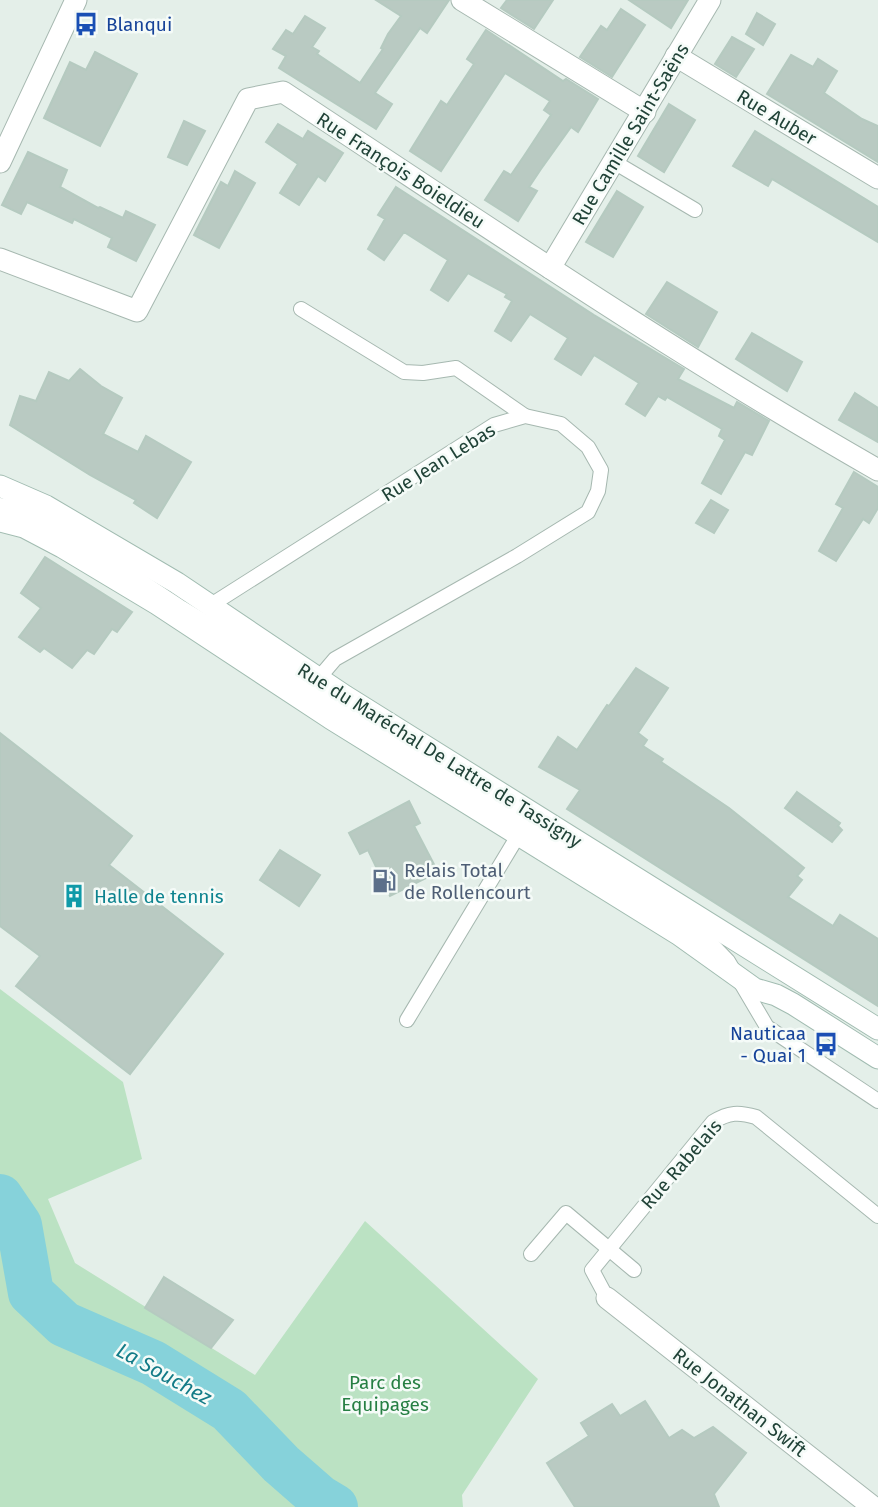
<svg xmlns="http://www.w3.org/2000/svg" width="878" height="1507" font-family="'Fira Sans',sans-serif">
<rect width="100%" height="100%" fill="#e4efe9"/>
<polygon fill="#bbe2c3" points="0,989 123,1082 142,1159 48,1199 75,1263 255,1375 365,1221 538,1379 462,1495 463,1507 0,1507"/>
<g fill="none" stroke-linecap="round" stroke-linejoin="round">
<polyline stroke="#86d2da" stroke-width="46" points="0,1197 19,1225 31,1293 64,1324 153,1363 229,1410 281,1464 320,1498 335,1507"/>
</g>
<g fill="#b9cac2" stroke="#b5cac0" stroke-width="2">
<polygon points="376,0 449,0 427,33 420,28 375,93 392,104 376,129 279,68 286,56 273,49 286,30 293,34 305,16 325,28 312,47 319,51 317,54 360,83 383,49 381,48 388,34 401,16"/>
<polygon points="507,0 553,0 534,29 501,8"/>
<polygon points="629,0 688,0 671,28"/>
<polygon points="621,9 645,25 612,77 580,57 601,26 607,30"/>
<polygon points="757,13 775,24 763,45 746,34"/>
<polygon points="486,30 563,81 566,79 598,99 578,132 571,127 541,169 529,187 537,191 518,221 485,200 504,171 511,175 524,156 551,115 544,110 550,101 505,73 441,171 410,151 441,101 447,105 474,64 467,59"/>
<polygon points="732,37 754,49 736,77 715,64"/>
<polygon points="95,52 137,74 100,146 44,118 70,62 86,70"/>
<polygon points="791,55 813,67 818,59 837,71 824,93 862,119 878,126 878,162 767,94"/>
<polygon points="669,104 695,120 664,172 638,156"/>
<polygon points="184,121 205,131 187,165 168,157"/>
<polygon points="278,124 303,139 308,131 343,153 325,181 318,176 299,205 280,193 298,164 266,142"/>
<polygon points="755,131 878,207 878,242 772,179 768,186 733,166"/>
<polygon points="28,152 67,170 60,187 98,208 100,207 123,218 126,211 155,225 136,261 108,247 112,238 74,219 72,223 27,202 21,214 2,205"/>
<polygon points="235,171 255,183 219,248 194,235 221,182 228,186"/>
<polygon points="396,187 594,315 684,369 678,379 734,408 737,402 769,421 752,455 745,452 721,494 702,483 725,440 719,436 722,429 667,397 665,400 658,396 645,416 626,404 639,383 594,355 581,375 555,359 568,338 530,314 511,341 495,331 512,301 505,297 507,294 468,273 448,301 431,290 448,260 404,232 384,260 368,249 385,219 378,215"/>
<polygon points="617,191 643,207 613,257 586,242"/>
<polygon points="667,282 717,312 698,347 646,314"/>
<polygon points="752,333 802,362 787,391 736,359"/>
<polygon points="80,369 101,386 122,398 103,434 138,452 146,436 191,462 157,518 134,503 136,500 90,475 10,425 20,396 36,401 49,372 69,381"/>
<polygon points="855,393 878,408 878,442 839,420"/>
<polygon points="854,472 878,487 878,508 869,523 863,519 836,561 819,551 843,508 836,504"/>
<polygon points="711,500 728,510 714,533 696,523"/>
<polygon points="45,557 132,612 117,632 112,629 94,654 87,650 72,668 44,648 40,652 19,637 41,608 21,593"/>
<polygon points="636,668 668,688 638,733 647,740 643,746 663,759 661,762 729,808 804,868 797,876 802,880 788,897 833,926 840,915 878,939 878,1006 567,809 580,790 539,767 558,737 577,750 607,705 609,706"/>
<polygon points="0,733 132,836 109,865 223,954 130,1074 16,986 40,956 0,926"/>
<polygon points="797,792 840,823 838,826 842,830 832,842 785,808"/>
<polygon points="409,801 420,823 414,826 438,872 390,896 368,850 360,854 349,833"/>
<polygon points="280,850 320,875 299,906 260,880"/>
<polygon points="164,1277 233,1320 211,1348 145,1308"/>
<polygon points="645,1401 669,1438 682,1430 694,1438 713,1427 746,1453 714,1494 719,1507 575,1507 547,1463 589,1436 581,1423 612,1404 620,1416"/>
</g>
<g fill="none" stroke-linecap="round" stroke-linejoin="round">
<g stroke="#a6b8b0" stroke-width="16">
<g id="lane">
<polyline points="614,162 695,210"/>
<polyline points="301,309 404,372 423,373 456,368 525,416"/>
<polyline points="0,505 25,511 41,518 82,542 182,608 311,686 420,758 703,935 728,961 767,1027 878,1101"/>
<polyline points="211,605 494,425 525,416 561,424 588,447 601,470 598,491 588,512 517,556 335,659 318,679"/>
<polyline points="407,1020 519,834"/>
<polyline points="531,1254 566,1213 634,1270"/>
<path d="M607,1298L592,1270L713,1122C729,1112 739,1112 756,1117L878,1216"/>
</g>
</g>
<g stroke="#a6b8b0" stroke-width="23">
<g id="street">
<polyline points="462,0 645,112"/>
<polyline points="676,56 878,178"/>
<polyline points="0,162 76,0"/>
<path d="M0,259L137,311L248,99L283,92C479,221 674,354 878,470"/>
<polyline points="550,268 710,0"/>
<polyline points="607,1298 873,1507"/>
</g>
</g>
<g stroke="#a1bcb1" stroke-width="23">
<g id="secondary">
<polyline points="0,486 46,506 177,583 345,696 878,1029"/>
<polyline points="0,521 24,527 62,547 157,604 330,718 678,934 755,989 776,995 793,1004 878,1058"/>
</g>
</g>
<use href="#lane" stroke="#fff" stroke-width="14"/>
<use href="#street" stroke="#fff" stroke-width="21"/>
<use href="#secondary" stroke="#fff" stroke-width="21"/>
</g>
<defs>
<g id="bus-bare" transform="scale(1.89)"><path d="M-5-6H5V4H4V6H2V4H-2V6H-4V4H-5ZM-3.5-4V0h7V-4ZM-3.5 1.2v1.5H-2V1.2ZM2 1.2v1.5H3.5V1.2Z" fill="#1a4fb4" stroke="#f5fbf8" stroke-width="2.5" paint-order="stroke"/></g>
<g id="fuel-bare" transform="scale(1.89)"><path d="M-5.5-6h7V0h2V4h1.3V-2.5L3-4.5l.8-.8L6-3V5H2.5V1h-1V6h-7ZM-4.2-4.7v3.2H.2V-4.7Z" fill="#5c6f8a" stroke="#f5fbf8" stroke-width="2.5" paint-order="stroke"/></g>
<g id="building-bare" transform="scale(1.89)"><path d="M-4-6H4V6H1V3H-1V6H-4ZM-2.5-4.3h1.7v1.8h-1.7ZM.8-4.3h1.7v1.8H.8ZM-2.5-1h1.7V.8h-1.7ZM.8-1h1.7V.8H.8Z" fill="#0f9aa8" stroke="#f5fbf8" stroke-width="2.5" paint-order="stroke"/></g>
</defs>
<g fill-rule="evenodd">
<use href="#bus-bare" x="86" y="24"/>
<use href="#fuel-bare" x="384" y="881"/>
<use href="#building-bare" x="74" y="896"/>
<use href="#bus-bare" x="826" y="1044"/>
</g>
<g text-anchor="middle" stroke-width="5" stroke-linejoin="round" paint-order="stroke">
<g font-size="19" fill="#164399" stroke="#f5fbf8" text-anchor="start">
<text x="106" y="31">Blanqui</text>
<text x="806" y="1040" text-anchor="end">Nauticaa<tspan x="806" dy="22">- Quai 1</tspan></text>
</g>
<g font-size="19" fill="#214338" stroke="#f5fbf8">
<text transform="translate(777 117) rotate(31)" y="7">Rue Auber</text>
<text transform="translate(630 134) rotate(-59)" y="7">Rue Camille Saint-Saëns</text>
<text transform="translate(401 170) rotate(33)" y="7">Rue François Boieldieu</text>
<text transform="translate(438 462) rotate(-32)" y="7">Rue Jean Lebas</text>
<text transform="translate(440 755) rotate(32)" y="7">Rue du Maréchal De Lattre de Tassigny</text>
<text transform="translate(681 1164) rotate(-49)" y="7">Rue Rabelais</text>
<text transform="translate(740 1402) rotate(38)" y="7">Rue Jonathan Swift</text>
</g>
<g font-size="19" fill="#4e5e75" stroke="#f5fbf8" text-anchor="start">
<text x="404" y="877">Relais Total<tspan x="404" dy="22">de Rollencourt</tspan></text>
</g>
<g font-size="19" fill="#0d838f" stroke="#f5fbf8" text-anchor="start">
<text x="94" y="903">Halle de tennis</text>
</g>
<g font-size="19" fill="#267f43" stroke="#f5fbf8">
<text x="385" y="1389">Parc des<tspan x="385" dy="22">Equipages</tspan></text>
</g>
<g font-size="21" font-style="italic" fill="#137b87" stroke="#f5fbf8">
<text transform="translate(164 1374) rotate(29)" y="7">La Souchez</text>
</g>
</g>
</svg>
